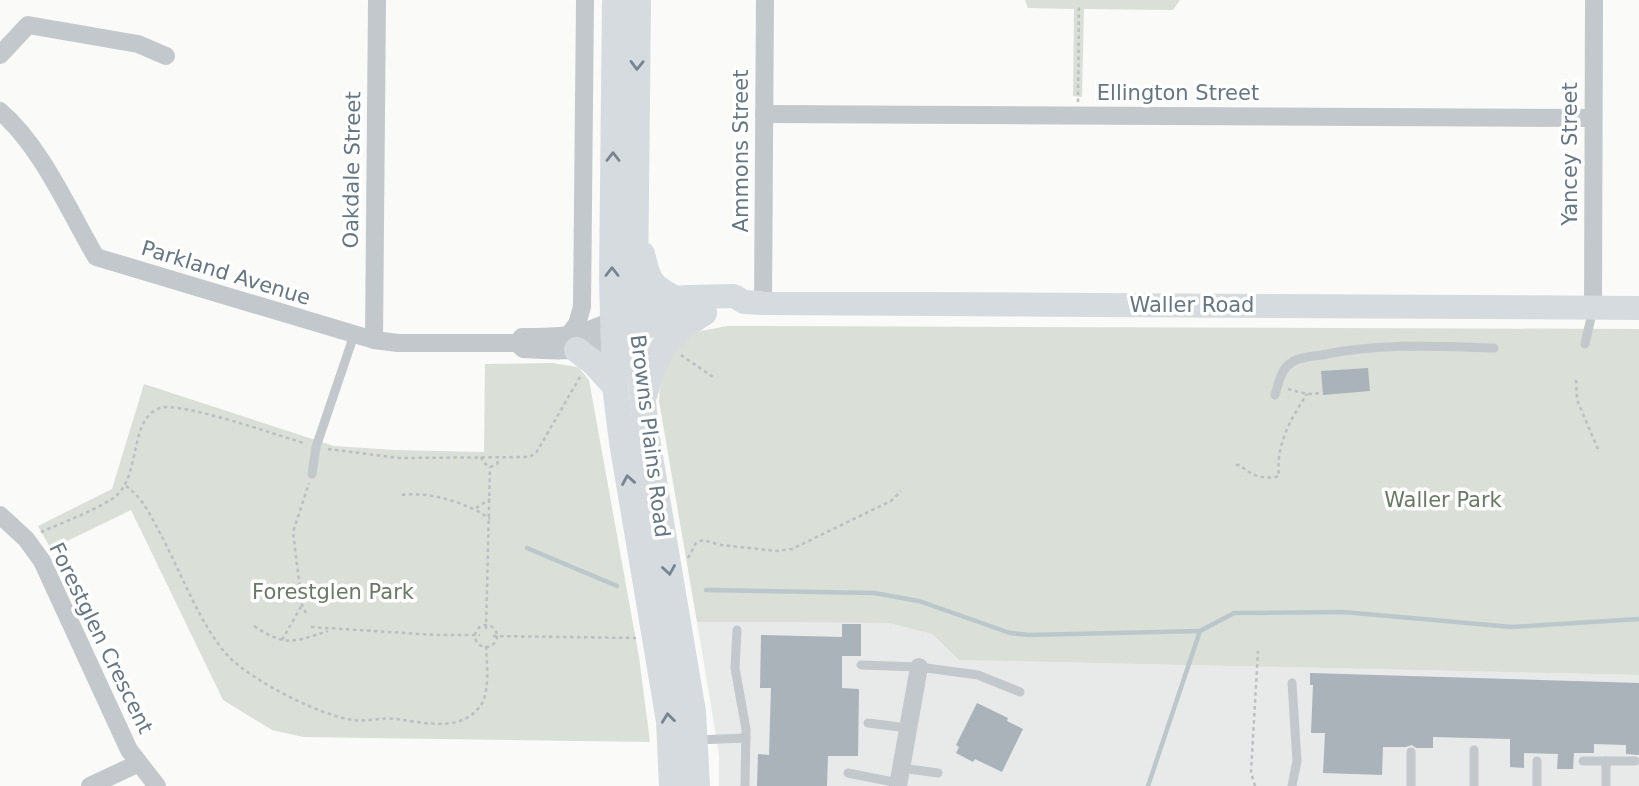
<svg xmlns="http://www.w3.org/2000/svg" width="1639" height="786" font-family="'DejaVu Sans',sans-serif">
<rect width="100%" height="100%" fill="#fafaf8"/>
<polygon fill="#e8e9e9" points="697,622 888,623 932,634 959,660 1639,675 1639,786 719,786 719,754"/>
<g fill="#dadfd7">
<polygon points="1025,0 1180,0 1173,10 1084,9 1082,97 1073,96 1074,9 1028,8"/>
<polygon points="728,326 1639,329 1639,675 959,660 932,634 888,623 697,622 659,401 661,366 687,336 701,331"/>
<polygon points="552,363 578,367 589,380 639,657 650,742 303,737 272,730 223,700 131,510 51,549 38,526 112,489 144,384 334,446 395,450 484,452 485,364"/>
</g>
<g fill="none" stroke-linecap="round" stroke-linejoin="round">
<g stroke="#bbc7cb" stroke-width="4.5">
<polyline points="527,548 617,586"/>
<polyline points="706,590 874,593 919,601 1010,633 1029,635 1200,631"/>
<polyline points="1148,786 1200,631 1234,613 1344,612 1512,627 1639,619"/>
</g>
</g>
<g fill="#aab3b9">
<polygon points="1368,368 1370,391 1323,395 1321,371"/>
<polygon points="842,624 861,624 861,656 842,656 842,688 859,689 858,756 828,756 827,786 757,786 758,754 769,755 771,688 760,688 761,635 842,637"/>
<polygon points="1310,673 1639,683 1639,755 1626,754 1626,745 1594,744 1594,753 1574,753 1573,769 1557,769 1558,754 1524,753 1524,768 1510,767 1510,739 1433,737 1433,748 1416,748 1412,745 1406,747 1383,747 1382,775 1323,773 1325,733 1311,733 1313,685 1310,685"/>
<polygon points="977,703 1008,718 1007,721 1023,729 1002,772 975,759 973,762 956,753 959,747 956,745"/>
</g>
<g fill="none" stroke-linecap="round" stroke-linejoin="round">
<g stroke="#bbbfc2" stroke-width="2.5" stroke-dasharray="3.5 3.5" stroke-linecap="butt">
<polyline points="1078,102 1079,6"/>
<polyline points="681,355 713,377"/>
<polyline points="1576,380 1577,400 1598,449"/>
<polyline points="1288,389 1307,394 1322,393"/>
<polyline points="328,449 399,458 529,457 536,453 580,377"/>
<polyline points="481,457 484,463 490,467 497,464 499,458"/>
<path d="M1236,465H1240C1252,476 1263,480 1279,476C1275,447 1291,418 1307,394"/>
<path d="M126,486C143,498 150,515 160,533C180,570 201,628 230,658C255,682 319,715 353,720C367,722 382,717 396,719C422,722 456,732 477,710C492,696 486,662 486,643"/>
<path d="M402,495C428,491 469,503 490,519"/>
<polyline points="476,508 490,499"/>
<path d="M41,532C57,525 106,506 117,495C134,479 133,448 142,426C146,418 151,411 160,408C180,401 279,436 304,443"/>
<polyline points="688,558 696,543 703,540 721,545 777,551 792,549 891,501 901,491"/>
<polyline points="306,613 302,605 293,532 309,483"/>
<circle cx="486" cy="636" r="11"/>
<path d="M254,626C286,647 293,642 328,631"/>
<polyline points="311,627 436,635 480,635"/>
<polyline points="486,629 490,467"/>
<polyline points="493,636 636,638"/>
<polyline points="282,640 302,605"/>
<polyline points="1255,786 1251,772 1258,651"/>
</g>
<g stroke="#c3c8cc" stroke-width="9">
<polyline points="1585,344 1593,309"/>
<path d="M1275,395C1279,382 1281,366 1296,360C1304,357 1314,356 1322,355C1378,343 1438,346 1494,348"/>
<polyline points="312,474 316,447 354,335"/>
<polyline points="737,630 735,668 746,729 745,786"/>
<polyline points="861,665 919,667 978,675 1020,692"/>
<polyline points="868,723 908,728"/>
<polyline points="697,740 746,738"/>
<polyline points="1474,750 1474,786"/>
<polyline points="1583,761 1635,761"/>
<polyline points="901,768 938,773"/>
<polyline points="848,773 898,783"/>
<polyline points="1292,786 1297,761 1292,683"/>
<polyline points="1411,786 1411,752"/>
<polyline points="1537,786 1537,761"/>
<polyline points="1606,786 1606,761"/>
</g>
<g stroke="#c3c8cc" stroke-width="18">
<polyline points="0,55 28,25 138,44 166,56"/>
<path d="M0,111C41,146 69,211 96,257L374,340L398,343H517L522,337C558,337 580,337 612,320"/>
<polyline points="764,114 1592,118"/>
<polyline points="763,303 765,0"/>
<polyline points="1593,308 1594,0"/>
<polyline points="567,337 577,324 582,307 585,0"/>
<polyline points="374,340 377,0"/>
<path d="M517,343L523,349C554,351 583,353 612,340"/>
<polyline points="0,515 26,539 42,561 129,750 157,786"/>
<polyline points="90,786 139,763"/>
<polyline points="898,786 919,667"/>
</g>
<g stroke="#d6dbdf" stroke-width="24">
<polyline points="619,317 674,298 688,297 734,296 744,302 763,303 1639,308"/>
<polyline points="628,333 676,317 704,313"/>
</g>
<g stroke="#d6dbdf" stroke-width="26">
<polyline points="615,0 612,279 615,386 622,442 669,721 672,786"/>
<polyline points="638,0 635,289 637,346 647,439 693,712 697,786"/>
<path d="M642,254C648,280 650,286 674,298"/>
<polyline points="577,350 594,363 615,386"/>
<path d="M645,393C656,350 666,336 704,313"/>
</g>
</g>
<defs><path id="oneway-chevron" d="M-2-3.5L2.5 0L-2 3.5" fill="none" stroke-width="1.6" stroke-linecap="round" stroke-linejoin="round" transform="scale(1.75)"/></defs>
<g stroke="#768591">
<use href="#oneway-chevron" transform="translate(637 65) rotate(91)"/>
<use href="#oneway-chevron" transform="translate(613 157) rotate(-90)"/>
<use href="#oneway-chevron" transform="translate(612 272) rotate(-90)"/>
<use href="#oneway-chevron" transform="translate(628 480) rotate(-100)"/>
<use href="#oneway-chevron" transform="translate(669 570) rotate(81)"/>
<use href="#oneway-chevron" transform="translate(668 718) rotate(-97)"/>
</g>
<g text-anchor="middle" stroke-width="7" stroke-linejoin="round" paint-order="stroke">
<g font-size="21" fill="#657683" stroke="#fff">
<text x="1178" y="100">Ellington Street</text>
<text transform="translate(741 151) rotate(-90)" y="7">Ammons Street</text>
<text transform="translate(1570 154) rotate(-90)" y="7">Yancey Street</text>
<text transform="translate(352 170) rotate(-89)" y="7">Oakdale Street</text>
<text transform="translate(226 273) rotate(17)" y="7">Parkland Avenue</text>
<text x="1192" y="312">Waller Road</text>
<text transform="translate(650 436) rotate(83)" y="7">Browns Plains Road</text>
<text transform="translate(101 638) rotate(64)" y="7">Forestglen Crescent</text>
</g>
<g font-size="21" fill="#687a64" stroke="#fff">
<text x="1443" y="507">Waller Park</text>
<text x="333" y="599">Forestglen Park</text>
</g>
</g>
</svg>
